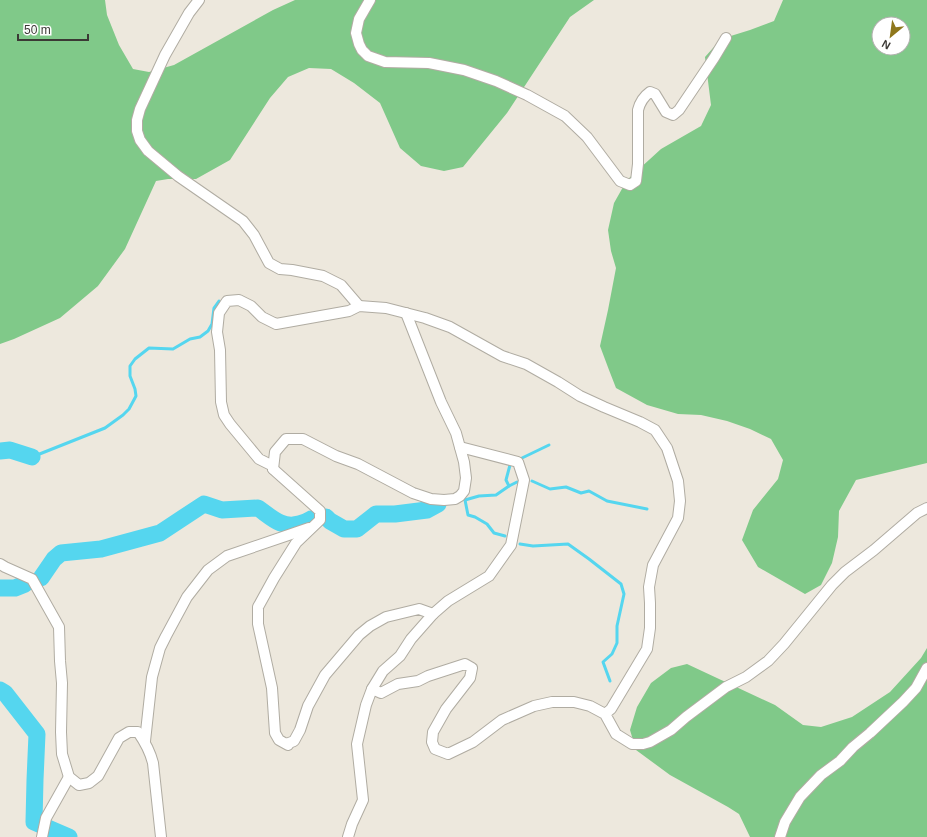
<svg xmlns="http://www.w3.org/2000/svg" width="927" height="837" font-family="Helvetica,sans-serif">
<rect width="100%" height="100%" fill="#ede8dd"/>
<g fill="#80c989" fill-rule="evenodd">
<polygon points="0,0 105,0 107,15 119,45 133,69 149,72 174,65 273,10 295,0 594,0 570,17 507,113 463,167 444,171 421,166 400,148 380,103 354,83 331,69 309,68 288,77 270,98 230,160 196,179 168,179 156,181 125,249 98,286 60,318 14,339 0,344"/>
<path d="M783,0H927V463L856,480L839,511L838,537L832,563L821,585L805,594L758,567L742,540L753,510L778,479L783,460L771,439L750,429L727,421L701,415L678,414L647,405L616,388L609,370L600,346L608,310L616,268L611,251L608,230L614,203L627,180L661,149L701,126L711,105L705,57L721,39L750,30L774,21ZM879,24H903V48H879Z"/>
<polygon points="927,648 927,837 750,837 739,814 728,807 670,775 636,750 630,730 637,707 651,683 671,668 687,664 775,705 803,725 821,727 852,717 890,692 921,658"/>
</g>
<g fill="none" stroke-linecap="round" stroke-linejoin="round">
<g stroke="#55d6ef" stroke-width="3">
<polyline points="32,457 105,428 123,415 129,409 136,396 135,389 130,376 130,366 135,359 149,348 173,349 190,339 200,337 208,331 212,324 214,308 219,301"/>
<polyline points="522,458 549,445"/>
<polyline points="532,481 550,489 566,487 581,493 589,491 607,501 647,509"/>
<polyline points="509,486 506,480 510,465"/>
<polyline points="465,500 468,515 475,517 487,524 494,533 505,536"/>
<polyline points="465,500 479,496 496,495 509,486 517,482"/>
<polyline points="520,544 533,546 568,544 589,559 621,584 624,594 617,626 617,643 612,654 603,662 610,681"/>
</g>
<g stroke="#55d6ef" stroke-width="17">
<polyline points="0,451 10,450 32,457"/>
<polyline points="326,517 330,521 344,529 357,529 376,514 395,514 427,510 438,504"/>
<path d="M41,578L54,559L61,553L101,549L160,533L204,504L222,510L258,508C271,517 282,529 299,524C303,523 308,521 311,519"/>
<polyline points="0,588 15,588 25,584"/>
<polyline points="0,690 5,693 37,734 35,780 34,822 69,837"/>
</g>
<g stroke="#b0aca2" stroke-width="12">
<g id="minor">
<polyline points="199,0 189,13 165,55 140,109 137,120 137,131 140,140 148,151 178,176 243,221 254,235 269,263 280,269 292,270 323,276 341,285 359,306"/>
<path d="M370,0L359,19L356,33L359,44L362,50L368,56L385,62L429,63L464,70L496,81L527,95L565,116L587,137L620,181L630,185L636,181L638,164V110C640,102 643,97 650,92L655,94L666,112L673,115L679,110L714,58L726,38"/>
<polyline points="273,469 275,452 286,439 303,439 336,456 358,464 413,493 431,499 444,500 455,499 460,496 464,491 466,478 464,462 456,433 441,402 406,313"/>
<path d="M0,564L5,567L32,579L59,627L60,661L62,683L61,732L62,754L69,777L79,785L89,783L98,776L119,738L129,732H138C145,742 150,751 153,763L161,837"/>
<polyline points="433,614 448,601 489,576 511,545 524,480 518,462 460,447"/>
<polyline points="605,714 611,709 647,649 650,628 650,603 649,587 653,565 678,518 680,501 678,481 667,448 655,430 640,422 604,407 580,396 558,382 526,364 502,356 450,327 425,318 386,308 359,306 349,311 276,324 262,317 251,306 239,300 227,301 219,313 217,332 220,350 221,402 224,415 230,424 259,459 273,466 273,469 320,511 320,520 296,543 274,578 258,607 258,624 272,688 275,733 279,740 288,745 289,743 294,741 300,730 308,706 325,675 359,635 370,626 386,617 419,609 433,614 411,639 400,656 383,671 372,689 381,693 398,684 418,681 428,676 465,664 472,668 470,678 446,709 433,732 432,742 435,749 448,754 473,742 502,720 534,706 552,702 574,702 590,706 605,714 616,734 632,744 643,744 650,742 671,730 686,717 726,687 746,677 768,661 784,644 832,585 845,572 874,550 917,513 927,508"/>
<polyline points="145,741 152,677 160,648 166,636 187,597 208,570 227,556 309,528"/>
<polyline points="42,837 46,818 69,777"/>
<polyline points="348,837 352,824 363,800 357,744 366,705 372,689"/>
<polyline points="780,837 785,822 800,797 821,775 840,761 853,747 870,733 903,702 916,688 927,668"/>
</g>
</g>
<use href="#minor" stroke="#fff" stroke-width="10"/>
</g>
<g transform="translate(891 36) rotate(209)"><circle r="19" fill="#ffffff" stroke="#b1b0ae"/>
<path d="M0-3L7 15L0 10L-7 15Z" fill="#8f771c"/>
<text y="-6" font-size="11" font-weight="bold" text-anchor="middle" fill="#3b3935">N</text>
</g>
<path d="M18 34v6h70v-6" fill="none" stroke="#3b3935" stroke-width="2"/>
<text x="24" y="34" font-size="12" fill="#3b3935" stroke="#ffffff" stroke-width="3" paint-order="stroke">50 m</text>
</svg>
